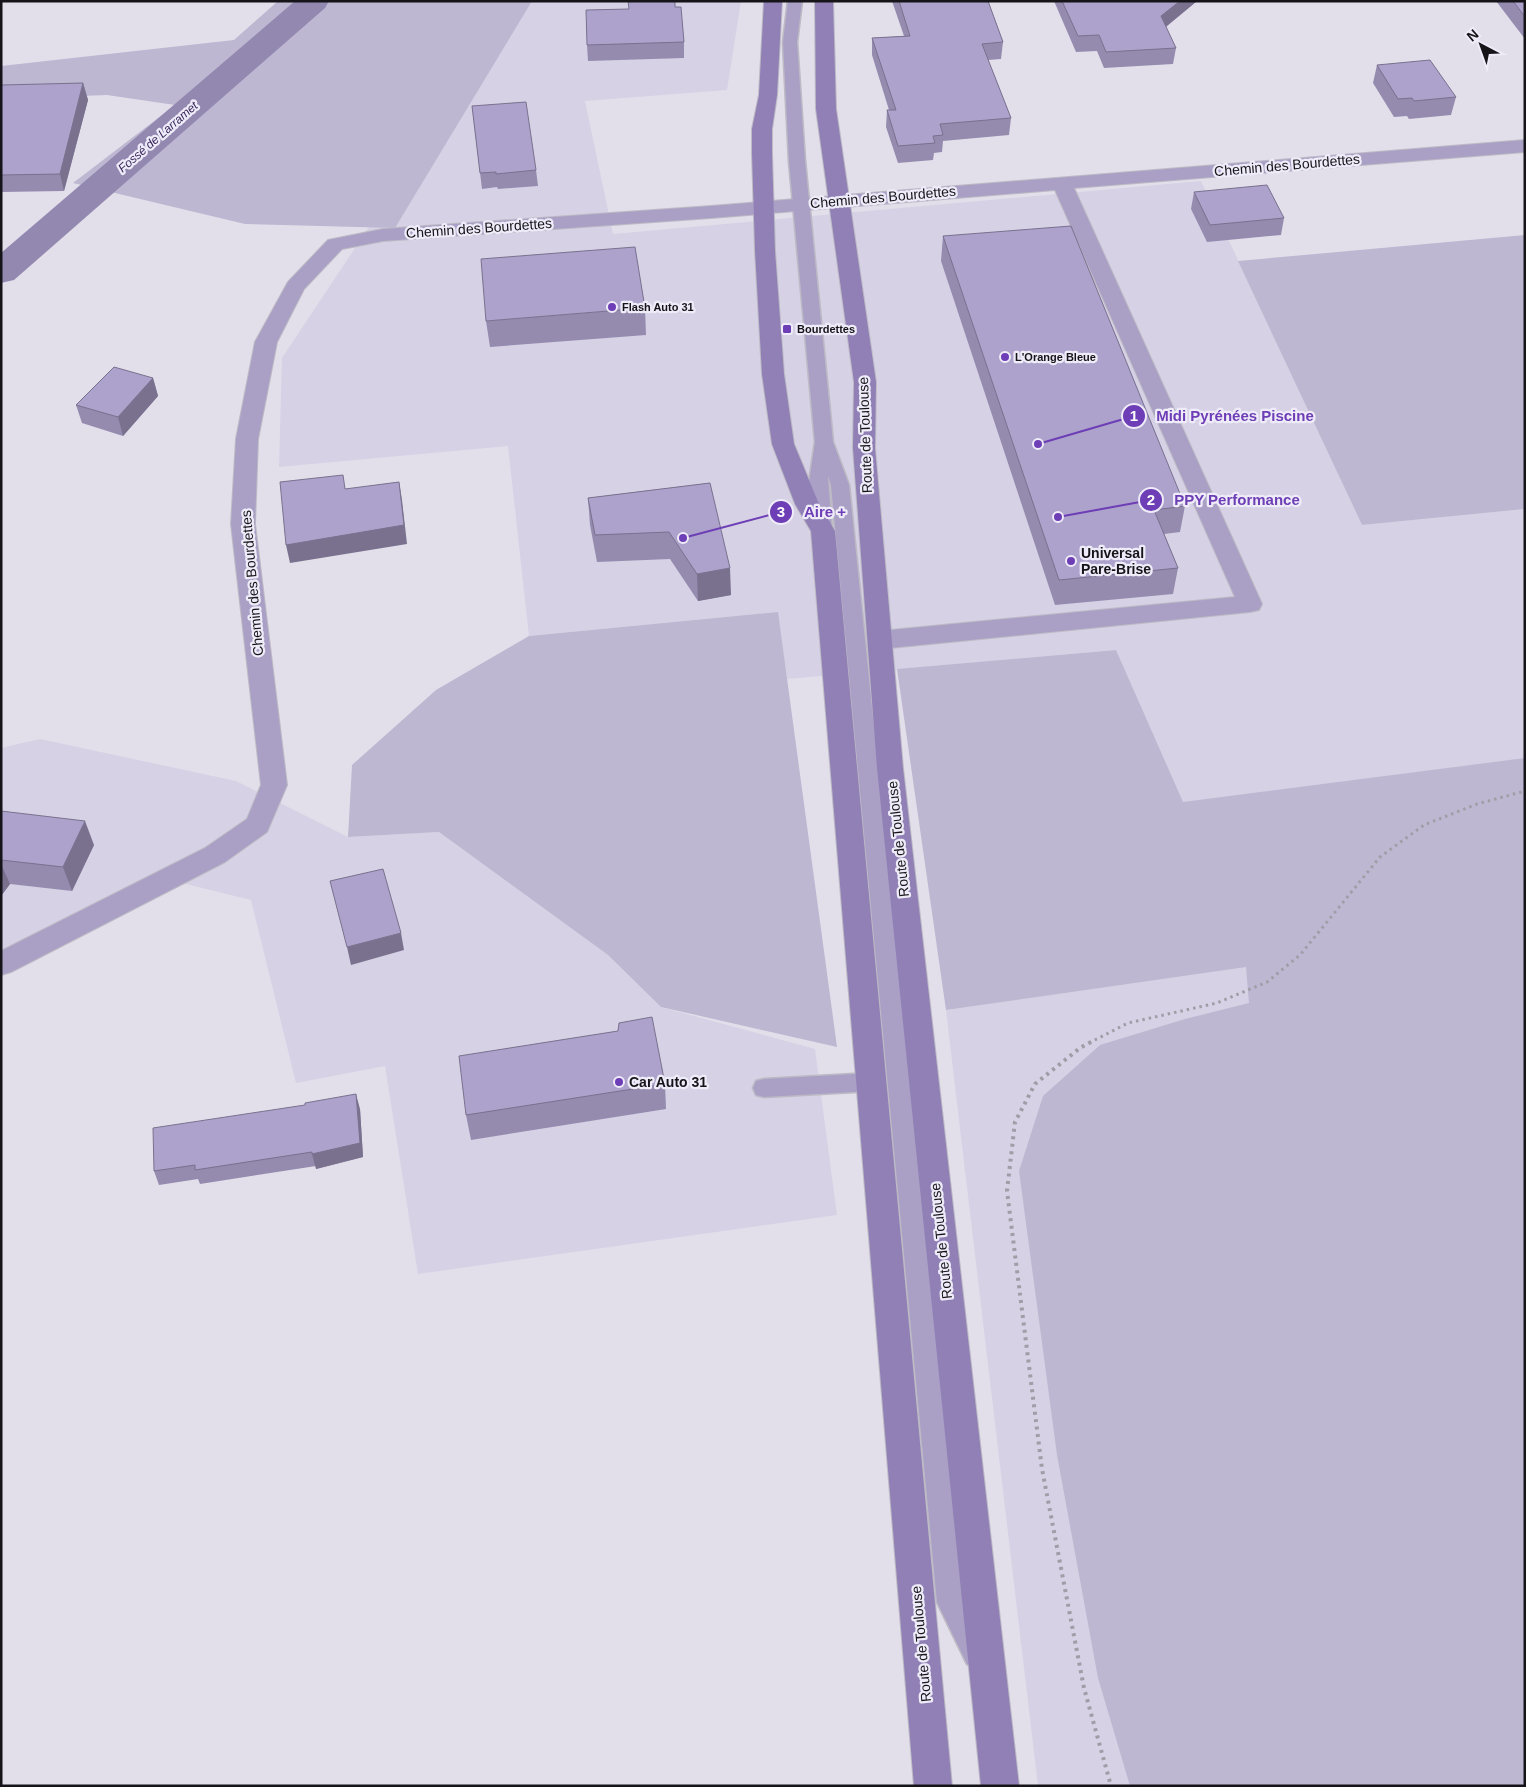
<svg xmlns="http://www.w3.org/2000/svg" width="1526" height="1787" font-family="Helvetica,sans-serif">
<rect width="100%" height="100%" fill="#e2dfeb"/>
<g fill="#d6d1e5">
<polygon points="519,1 741,1 727,90 585,101 613,234 1201,181 1362,525 1525,509 1525,1786 1038,1786 946,1010 1246,966 1116,650 787,679 777,612 529,636 508,446 279,467 282,358"/>
<polygon points="40,739 236,781 348,837 439,832 608,955 661,1007 815,1049 837,1215 418,1274 385,1066 296,1083 251,900 154,876 1,950 1,748"/>
</g>
<g fill="#beb7d1">
<polygon points="278,1 532,1 395,228 245,224 73,183 175,105 107,95 1,99 1,66 234,40"/>
<polygon points="1525,235 1525,509 1362,525 1238,261"/>
<polygon points="778,612 837,1047 661,1007 608,955 439,832 348,837 352,765 436,690 529,636"/>
<polygon points="1116,650 1183,802 1525,758 1525,1786 1130,1786 1098,1678 1057,1455 1019,1171 1043,1096 1100,1045 1185,1019 1249,1003 1246,967 946,1010 897,669"/>
</g>
<g fill="none" stroke-linecap="round" stroke-linejoin="round">
<polygon fill="#9388b0" fill-rule="evenodd" points="295,1 329,1 325,8 14,280 1,283 1,253"/>
<g stroke="#bdbac5" stroke-width="3">
<g id="lane">
<polygon points="788,1 802,1 797,42 805,161 833,442 849,485 964,1600 991,1654 987,1664 977,1668 967,1664 937,1602 831,485 828,476 832,531 829,535 823,537 817,535 814,531 809,482 815,442 789,161 783,42"/>
<polygon points="872,1073 880,1075 883,1082 880,1089 872,1091 764,1097 756,1095 753,1088 756,1081 764,1079"/>
</g>
</g>
<g stroke="#bdbac5" stroke-width="2">
<polygon id="street" points="1525,140 1525,152 1074,188 1262,604 1259,610 1250,612 880,649 871,646 868,640 871,634 880,631 1235,597 1055,190 711,218 383,241 342,249 304,289 277,342 258,439 255,524 287,785 267,832 225,862 11,972 1,975 1,951 205,848 247,819 261,785 231,524 236,439 255,342 288,282 328,240 383,229 711,206"/>
</g>
<g stroke="#bdbac5" stroke-width="2">
<g id="secondary">
<polygon points="764,1 782,1 777,95 772,129 772,153 775,251 784,374 794,444 819,504 835,531 952,1786 914,1786 811,531 795,504 772,444 762,374 755,251 752,153 752,129 759,95"/>
<polygon points="815,1 833,1 836,109 876,382 875,448 903,768 1019,1786 981,1786 877,768 853,448 854,382 816,109"/>
</g>
</g>
<polyline stroke="#a09da7" stroke-width="3" stroke-dasharray="2.5 4" stroke-linecap="butt" points="1089,1043 1128,1023 1217,1003 1267,982 1300,955 1380,857 1424,825 1477,804 1525,791"/>
<polyline stroke="#a09da7" stroke-width="4" stroke-dasharray="3 4.5" stroke-linecap="butt" points="1091,1042 1080,1048 1035,1084 1015,1122 1007,1191 1042,1469 1084,1688 1111,1786"/>
<use href="#lane" fill="#aaa0c5" fill-rule="evenodd"/>
<use href="#street" fill="#aaa0c5" fill-rule="evenodd"/>
<use href="#secondary" fill="#9080b6" fill-rule="evenodd"/>
</g>
<g fill="#958baf">
<polygon points="892,1 988,1 1003,42 1001,59 988,60 1011,118 1009,135 943,141 942,152 934,153 933,160 898,163 886,127 887,110 889,110 872,55 872,38 904,36"/>
<polygon points="1054,1 1197,1 1166,27 1176,48 1173,64 1104,68 1097,51 1076,52"/>
<polygon points="1496,1 1525,1 1525,39"/>
<polygon points="675,7 684,42 684,58 588,61 587,45"/>
<polygon points="1377,65 1456,97 1451,115 1409,119 1407,116 1394,117 1373,83"/>
<polygon points="83,83 88,100 64,191 1,192 1,88"/>
<polygon points="472,106 536,170 538,186 498,189 497,187 482,189"/>
<polygon points="1194,192 1284,218 1281,235 1207,242 1191,209"/>
<polygon points="943,236 1185,506 1180,532 1164,534 1178,568 1173,594 1055,605 941,261"/>
<polygon points="645,308 646,335 490,347 486,321"/>
<polygon points="153,378 158,396 123,436 82,423 76,405"/>
<polygon points="710,483 731,595 698,601 670,559 597,562 590,525 588,498"/>
<polygon points="1,811 94,845 72,891 10,884 1,896"/>
<polygon points="618,1031 665,1084 666,1109 471,1140 466,1115"/>
<polygon points="360,1109 363,1157 316,1169 316,1166 200,1184 198,1179 159,1185 154,1171"/>
</g>
<g fill="#79718e">
<polygon points="1180,1 1197,1 1158,33 1161,16"/>
<polygon points="83,83 88,100 64,191 60,174"/>
<polygon points="153,378 158,396 123,436 118,417"/>
<polygon points="399,482 402,500 407,544 290,563 286,545"/>
<polygon points="730,568 731,595 698,601 697,574"/>
<polygon points="85,821 94,845 72,891 63,867"/>
<polygon points="1,864 10,884 1,896"/>
<polygon points="401,933 404,950 351,965 347,947"/>
<polygon points="356,1094 360,1109 363,1157 316,1169 312,1154"/>
</g>
<g fill="#ada2cb" stroke="#79718e">
<polygon points="628,1 675,1 675,7 681,7 684,42 587,45 586,10 629,9"/>
<polygon points="899,1 988,1 1003,42 982,44 1011,118 940,124 943,135 933,136 935,143 898,146 887,110 896,110 872,38 910,36"/>
<polygon points="1062,1 1180,1 1161,16 1176,48 1106,52 1099,35 1078,36"/>
<polygon points="1513,1 1525,1 1525,17"/>
<polygon points="1430,60 1456,97 1414,101 1412,98 1398,99 1377,65"/>
<polygon points="83,83 60,174 1,175 1,88 2,85"/>
<polygon points="526,102 536,170 496,174 496,172 480,173 472,106"/>
<polygon points="1267,185 1284,218 1210,225 1194,192"/>
<polygon points="1071,226 1185,506 1154,510 1178,568 1059,580 943,236"/>
<polygon points="635,247 645,308 486,321 481,259"/>
<polygon points="114,367 153,378 118,417 76,405"/>
<polygon points="343,475 345,489 399,482 404,525 286,545 280,482"/>
<polygon points="710,483 730,568 697,574 669,532 595,535 588,498"/>
<polygon points="1,811 85,821 63,867 1,860"/>
<polygon points="383,869 401,933 347,947 330,881"/>
<polygon points="652,1017 665,1084 466,1115 459,1056 618,1031 619,1023"/>
<polygon points="356,1094 360,1143 312,1154 312,1152 195,1170 195,1165 154,1171 153,1128 305,1105 305,1103"/>
</g>
<g fill="#6d3eb5" stroke="#efecf9" stroke-width="2">
<circle cx="612" cy="307" r="5"/>
<rect x="782" y="324" width="10" height="10" rx="2.5"/>
<circle cx="1005" cy="357" r="5"/>
<circle cx="1071" cy="561" r="5"/>
<circle cx="619" cy="1082" r="5"/>
</g>
<g text-anchor="middle" stroke-width="4.5" stroke-linejoin="round" paint-order="stroke">
<g font-size="11" font-weight="bold" fill="#161419" stroke="#efecf9" text-anchor="start">
<text x="622" y="311">Flash Auto 31</text>
<text x="797" y="333">Bourdettes</text>
<text x="1015" y="361">L'Orange Bleue</text>
</g>
<g font-size="12" font-style="italic" fill="#39275b" stroke="#efecf9">
<text transform="translate(158 137) rotate(-41)" y="4">Fossé de Larramet</text>
</g>
<g font-size="14" fill="#161419" stroke="#efecf9">
<text transform="translate(1287 165) rotate(-5)" y="5">Chemin des Bourdettes</text>
<text transform="translate(883 197) rotate(-5)" y="5">Chemin des Bourdettes</text>
<text transform="translate(479 228) rotate(-4)" y="5">Chemin des Bourdettes</text>
<text transform="translate(865 435) rotate(-92)" y="5">Route de Toulouse</text>
<text transform="translate(252 583) rotate(-95)" y="5">Chemin des Bourdettes</text>
<text transform="translate(898 839) rotate(-96)" y="5">Route de Toulouse</text>
<text transform="translate(941 1241) rotate(-96)" y="5">Route de Toulouse</text>
<text transform="translate(921 1644) rotate(-95)" y="5">Route de Toulouse</text>
</g>
<g font-size="14" font-weight="bold" fill="#161419" stroke="#efecf9" text-anchor="start">
<text x="1081" y="558">Universal<tspan x="1081" dy="16">Pare-Brise</tspan></text>
<text x="629" y="1087">Car Auto 31</text>
</g>
</g>
<path fill="none" stroke="#6d3eb5" stroke-width="2" d="M1038 444L1134 416M1058 517L1151 500M683 538L781 512"/>
<g fill="#6d3eb5" stroke="#efecf9" stroke-width="2">
<circle cx="1038" cy="444" r="5"/>
<circle cx="1058" cy="517" r="5"/>
<circle cx="683" cy="538" r="5"/>
<circle cx="1134" cy="416" r="12"/>
<circle cx="1151" cy="500" r="12"/>
<circle cx="781" cy="512" r="12"/>
</g>
<g font-size="15" text-anchor="middle" font-weight="bold" fill="#fff">
<text x="1134" y="421">1</text>
<text x="1151" y="505">2</text>
<text x="781" y="517">3</text>
</g>
<g font-size="15" text-anchor="middle" font-weight="bold" fill="#6d3eb5" stroke="#efecf9" stroke-width="4.5" stroke-linejoin="round" paint-order="stroke">
<text x="1235" y="421">Midi Pyrénées Piscine</text>
<text x="1237" y="505">PPY Performance</text>
<text x="825" y="517">Aire +</text>
</g>
<rect width="1526" height="1787" fill="none" stroke="#161419" stroke-width="5"/>
<g transform="translate(1481 45) rotate(319)" stroke="#efecf9" stroke-width="4" paint-order="stroke">
<path d="M0-4L9 19L0 12L-9 19Z" fill="#161419"/>
<text y="-8" font-size="14" font-weight="bold" text-anchor="middle" fill="#161419">N</text>
</g>
</svg>
